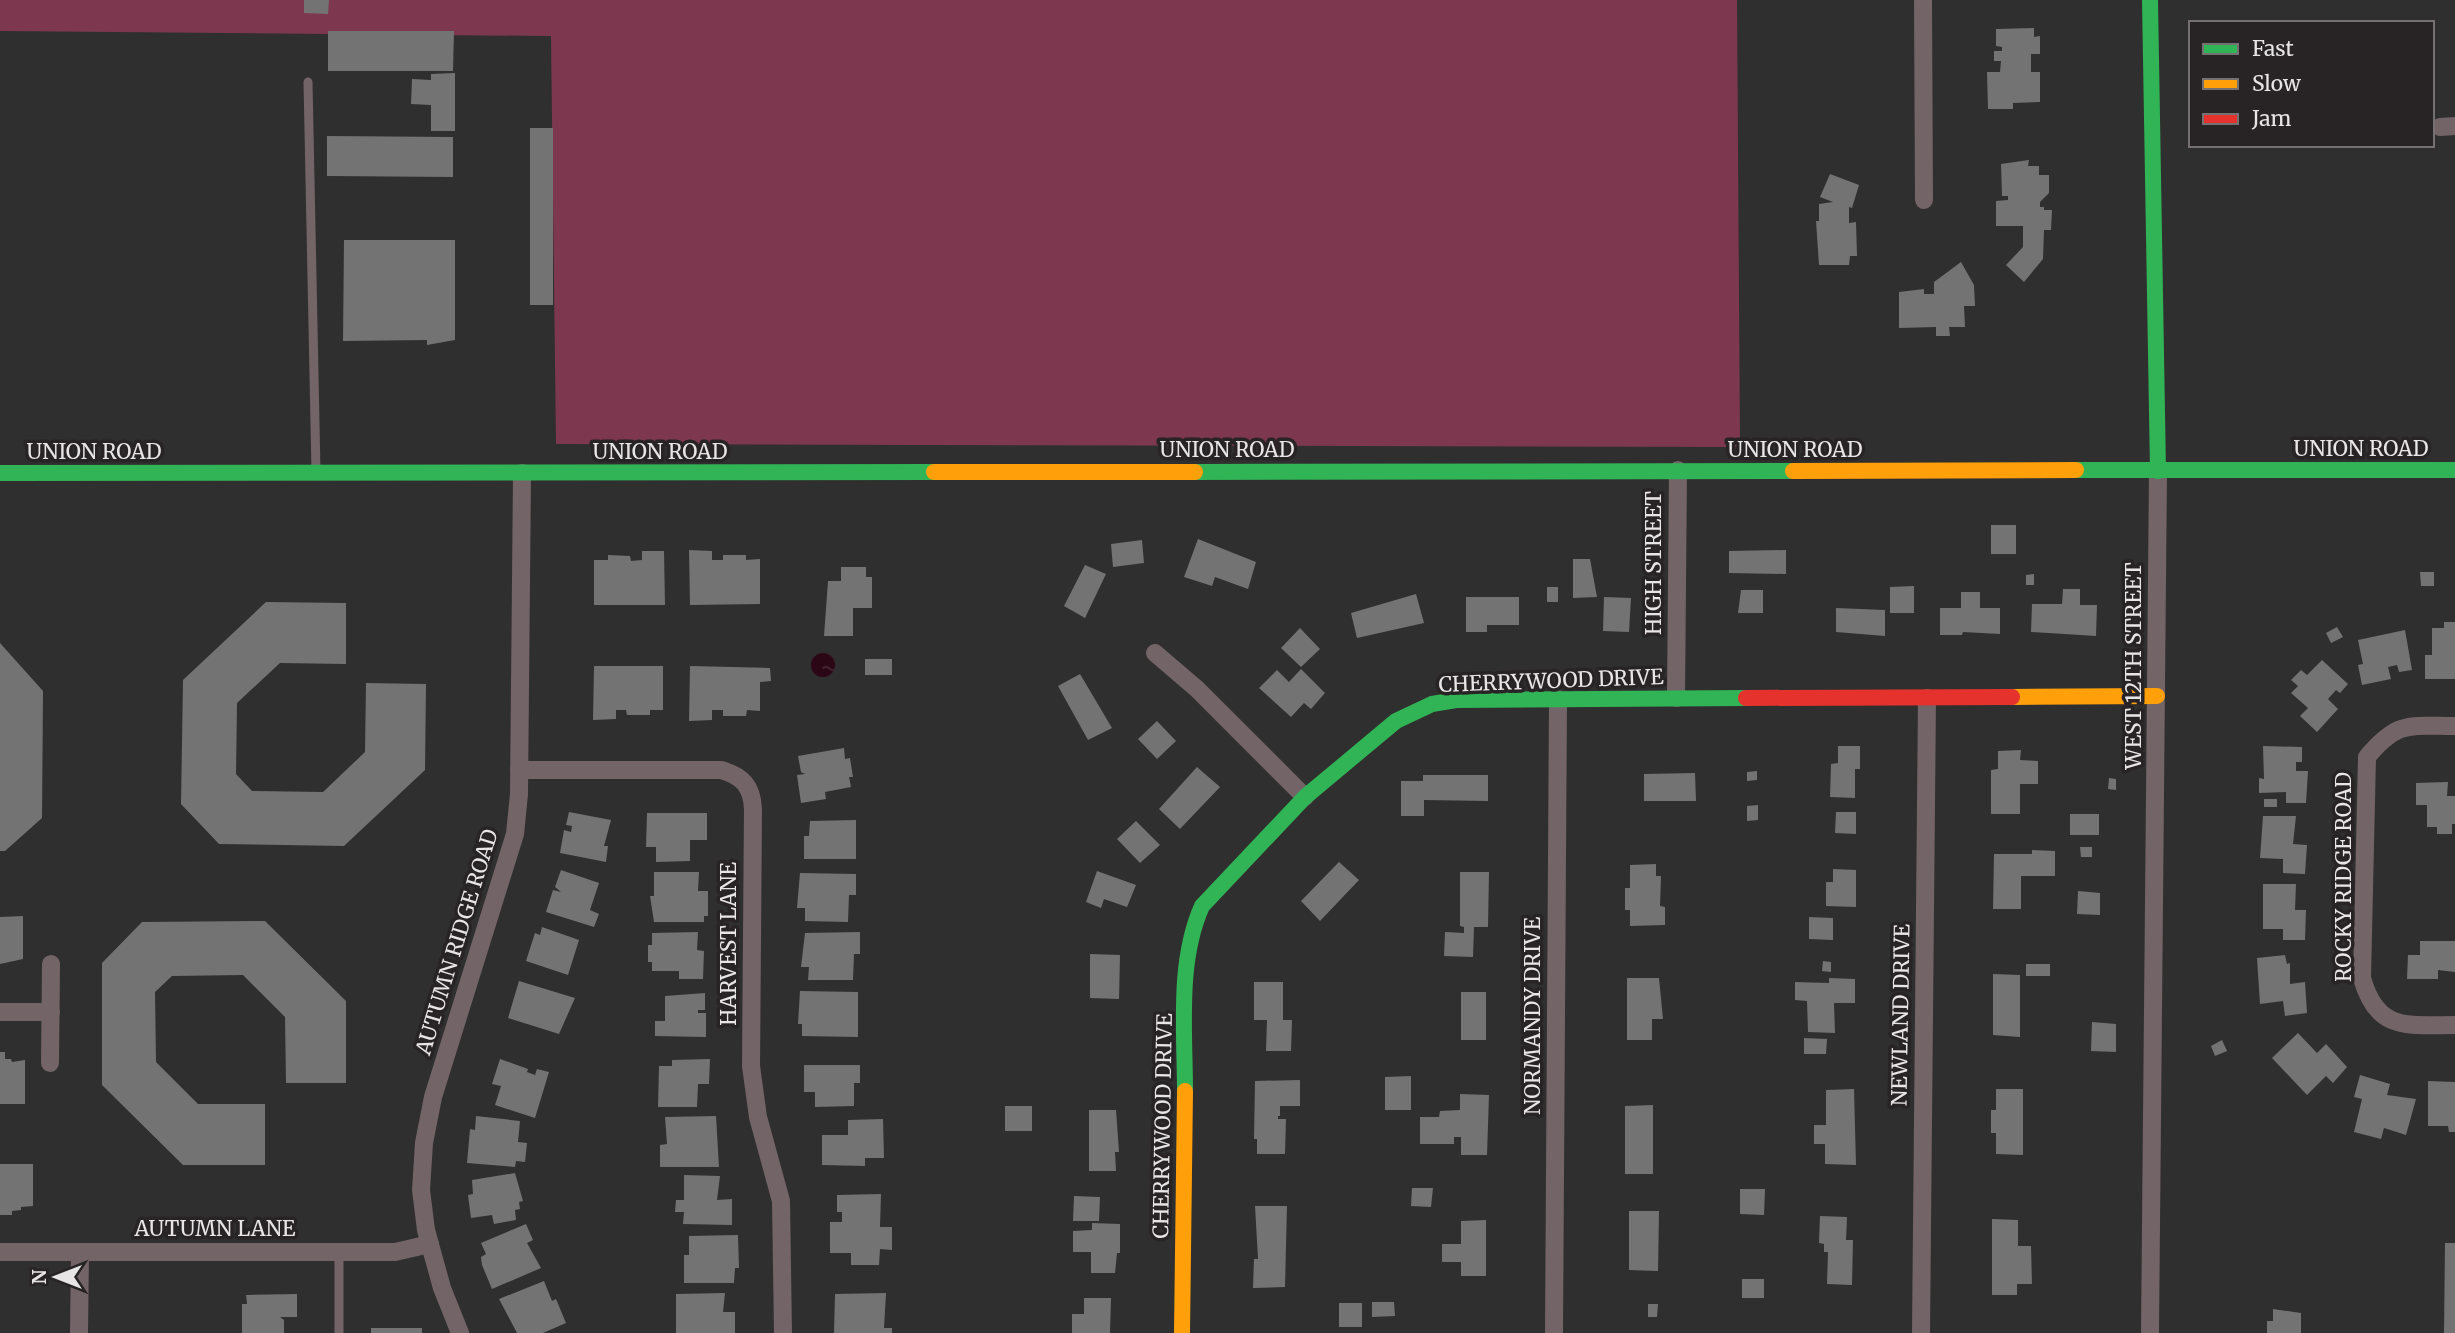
<svg xmlns="http://www.w3.org/2000/svg" width="2455" height="1333" font-family="Merriweather,serif">
<defs>
<pattern id="water-ripples" width="26" height="14" patternUnits="userSpaceOnUse" patternTransform="scale(1.75)"><rect width="26" height="14" fill="#2b0615"/><path d="M2 4q2-2 4 0t4 0M15 11q2-2 4 0t4 0" fill="none" stroke="#4a2a37"/></pattern>
</defs>
<rect width="100%" height="100%" fill="#302f2f"/>
<polygon fill="#7d3850" points="0,0 1737,0 1740,447 556,444 551,36 0,31"/>
<circle fill="url(#water-ripples)" cx="823" cy="665" r="12"/>
<g fill="#747373">
<polygon points="304,0 329,0 328,14 304,13"/>
<polygon points="2034,28 2034,37 2040,36 2040,54 2031,54 2031,72 2040,72 2040,102 2013,103 2013,109 1988,109 1987,72 2000,72 2001,61 1994,61 1994,51 2002,51 2002,47 1996,46 1996,29"/>
<polygon points="328,31 454,31 453,71 328,71"/>
<polygon points="455,73 455,131 431,131 431,105 411,104 412,79 431,80 431,74"/>
<rect x="530" y="128" width="23" height="177"/>
<polygon points="327,136 453,137 453,177 327,176"/>
<polygon points="2029,160 2028,166 2039,166 2039,175 2049,175 2049,193 2040,202 2040,207 2044,207 2044,210 2052,210 2051,230 2044,230 2043,259 2024,282 2006,265 2023,247 2023,226 1996,226 1996,201 2008,200 2008,196 2002,196 2001,164"/>
<polygon points="1830,174 1859,185 1852,208 1849,207 1849,223 1856,222 1857,256 1850,256 1849,265 1819,265 1816,221 1819,221 1819,204 1833,202 1820,197"/>
<polygon points="344,240 455,240 455,340 427,345 427,340 343,341"/>
<polygon points="1961,262 1974,285 1975,306 1964,306 1965,327 1949,327 1950,336 1936,336 1936,327 1899,328 1899,292 1924,289 1924,294 1934,294 1934,282"/>
<rect x="1991" y="525" width="25" height="29"/>
<polygon points="1198,539 1256,562 1248,589 1215,577 1212,586 1184,577"/>
<polygon points="1142,540 1144,563 1113,567 1111,544"/>
<polygon points="689,550 712,551 712,560 723,560 723,555 746,555 746,560 760,559 760,604 690,605"/>
<polygon points="1786,550 1786,574 1729,573 1729,551"/>
<polygon points="642,551 664,551 665,605 594,605 594,560 608,560 608,555 630,556 631,561 642,560"/>
<polygon points="1573,559 1590,559 1597,597 1573,598"/>
<polygon points="1085,565 1106,574 1085,618 1064,606"/>
<polygon points="841,567 866,567 866,577 872,577 872,608 853,608 853,636 824,636 828,581 841,581"/>
<polygon points="2420,572 2434,572 2434,586 2421,586"/>
<polygon points="2034,574 2034,585 2026,585 2026,575"/>
<polygon points="1914,586 1914,613 1890,613 1890,587"/>
<rect x="1547" y="587" width="11" height="15"/>
<polygon points="2063,589 2080,589 2080,605 2097,605 2096,636 2031,632 2032,604 2062,604"/>
<polygon points="1741,590 1763,590 1763,613 1738,613"/>
<polygon points="1961,592 1980,592 1980,608 2000,608 2000,634 1963,632 1962,635 1940,635 1940,608 1961,608"/>
<polygon points="1416,594 1424,623 1357,638 1351,613"/>
<polygon points="1466,597 1519,597 1519,625 1487,625 1487,632 1466,632"/>
<polygon points="1604,597 1631,598 1629,632 1603,631"/>
<polygon points="266,602 346,603 346,664 280,663 237,703 236,774 252,791 323,792 365,752 366,683 426,684 425,770 344,846 219,844 181,804 183,680"/>
<polygon points="1836,608 1885,610 1885,636 1836,632"/>
<polygon points="2444,622 2455,622 2455,679 2425,679 2425,655 2432,655 2432,628 2444,628"/>
<polygon points="2337,627 2343,637 2331,643 2326,633"/>
<polygon points="1300,628 1320,649 1301,667 1281,648"/>
<polygon points="2405,630 2412,670 2399,672 2397,665 2388,667 2391,679 2362,685 2358,665 2363,664 2358,640"/>
<polygon points="0,643 43,691 42,818 5,851 0,851"/>
<rect x="865" y="659" width="27" height="16"/>
<polygon points="2322,660 2348,684 2340,693 2336,690 2328,699 2338,709 2317,732 2300,716 2308,708 2291,693 2298,686 2291,680 2301,670 2307,675"/>
<polygon points="594,666 663,666 663,710 650,710 650,715 627,715 626,710 616,710 616,719 593,720"/>
<polygon points="690,666 770,668 771,681 760,682 760,711 747,710 746,716 723,716 723,710 712,710 712,720 689,721"/>
<polygon points="1301,669 1325,693 1311,709 1304,703 1291,717 1259,688 1277,670 1289,682"/>
<polygon points="1080,674 1112,728 1088,740 1058,686"/>
<polygon points="1157,721 1176,741 1157,759 1138,739"/>
<polygon points="1838,746 1860,746 1860,769 1855,769 1855,798 1830,797 1831,764 1838,763"/>
<polygon points="2263,746 2302,747 2302,762 2296,762 2296,771 2308,771 2306,803 2286,803 2286,792 2259,793 2259,778 2264,779"/>
<polygon points="844,748 845,759 850,758 853,777 849,777 851,787 825,792 826,799 801,803 797,775 805,774 801,772 798,756"/>
<polygon points="2021,750 2020,760 2038,761 2038,784 2020,784 2020,814 1991,814 1991,770 1998,769 1998,751"/>
<polygon points="1197,767 1220,787 1180,829 1159,809"/>
<polygon points="1757,771 1757,780 1747,781 1747,772"/>
<polygon points="1695,773 1696,801 1644,801 1644,774"/>
<polygon points="1423,775 1488,775 1488,801 1424,800 1424,816 1401,816 1401,781 1423,781"/>
<polygon points="2109,778 2116,779 2116,790 2108,789"/>
<polygon points="2448,782 2447,796 2455,796 2455,824 2452,824 2452,834 2437,834 2437,827 2427,827 2427,805 2416,805 2416,783"/>
<rect x="2264" y="799" width="13" height="8"/>
<polygon points="1758,805 1758,820 1747,821 1747,806"/>
<polygon points="569,812 611,820 604,846 608,846 606,862 560,853 564,830 571,832 572,826 566,825"/>
<polygon points="1836,812 1856,812 1856,834 1835,833"/>
<polygon points="647,813 707,813 707,840 690,840 690,861 656,862 656,847 646,847"/>
<rect x="2070" y="814" width="29" height="21"/>
<polygon points="2263,816 2296,816 2293,844 2307,845 2305,874 2283,873 2283,859 2260,858"/>
<polygon points="856,820 856,859 804,859 804,836 809,836 810,821"/>
<polygon points="1136,821 1160,845 1140,863 1117,839"/>
<polygon points="2080,847 2092,847 2092,857 2081,857"/>
<polygon points="2032,850 2055,851 2055,876 2021,876 2021,909 1993,909 1994,854 2032,854"/>
<polygon points="1339,862 1359,880 1320,921 1301,901"/>
<polygon points="1656,864 1656,876 1661,876 1660,906 1665,907 1665,925 1630,926 1630,910 1625,910 1625,888 1630,888 1630,865"/>
<polygon points="1833,869 1856,870 1856,907 1826,906 1826,882 1833,882"/>
<polygon points="561,870 599,883 590,910 599,914 594,927 546,912 553,890 561,892 555,887"/>
<polygon points="1097,871 1136,885 1127,907 1104,899 1101,908 1086,902"/>
<polygon points="654,872 699,872 698,891 708,891 708,916 704,916 704,922 654,922 650,896 654,896"/>
<polygon points="1460,872 1489,872 1488,927 1474,927 1473,957 1444,956 1445,932 1464,933 1464,927 1460,926"/>
<polygon points="800,873 856,874 856,895 849,895 848,922 805,921 805,908 797,908"/>
<polygon points="2263,884 2296,884 2295,910 2306,910 2305,940 2283,940 2283,929 2263,929"/>
<polygon points="2078,891 2100,893 2100,915 2077,914"/>
<polygon points="23,916 23,959 0,964 0,917"/>
<polygon points="1809,917 1833,918 1833,940 1809,939"/>
<polygon points="265,921 346,1001 346,1083 286,1083 285,1017 243,975 172,976 155,992 156,1062 198,1104 265,1104 265,1165 183,1165 102,1085 102,963 142,922"/>
<polygon points="542,927 579,940 568,975 526,961 535,933 540,935"/>
<polygon points="698,932 697,950 704,951 703,979 679,979 679,971 652,971 652,962 648,962 648,945 652,945 652,933"/>
<polygon points="860,932 860,954 854,954 853,980 808,980 809,967 801,967 805,933"/>
<polygon points="2420,941 2455,941 2455,972 2438,970 2438,979 2407,979 2408,955 2420,955"/>
<polygon points="1090,954 1120,955 1119,999 1090,998"/>
<polygon points="2285,955 2287,964 2290,963 2290,984 2305,982 2307,1013 2285,1016 2283,1001 2260,1004 2257,958"/>
<polygon points="1823,961 1831,962 1831,972 1822,971"/>
<rect x="2026" y="964" width="24" height="12"/>
<polygon points="1993,974 2020,975 2020,1037 1993,1035"/>
<polygon points="1627,978 1659,978 1663,1019 1652,1019 1652,1040 1627,1040"/>
<polygon points="1829,978 1855,979 1855,1003 1834,1003 1835,1033 1808,1032 1807,1001 1795,1000 1795,982 1829,983"/>
<polygon points="519,981 575,998 559,1034 508,1018"/>
<polygon points="1254,982 1283,982 1283,1020 1292,1020 1291,1051 1266,1051 1267,1020 1254,1020"/>
<polygon points="800,991 858,992 858,1037 802,1036 802,1024 798,1024"/>
<rect x="1461" y="992" width="25" height="48"/>
<polygon points="705,993 705,1010 698,1010 698,1013 706,1013 706,1037 655,1036 655,1021 665,1021 665,996"/>
<polygon points="2092,1022 2116,1024 2116,1052 2091,1051"/>
<polygon points="2298,1033 2317,1053 2326,1044 2347,1067 2333,1083 2326,1076 2307,1095 2272,1058"/>
<polygon points="1804,1038 1827,1039 1826,1054 1804,1054"/>
<polygon points="2222,1040 2227,1051 2215,1056 2211,1046"/>
<polygon points="0,1052 5,1052 5,1059 11,1059 12,1062 25,1060 25,1104 0,1104"/>
<polygon points="500,1059 528,1069 527,1072 535,1075 537,1069 549,1072 535,1118 495,1105 501,1086 492,1084"/>
<polygon points="710,1059 709,1084 698,1084 697,1107 658,1107 659,1066 672,1066 672,1060"/>
<polygon points="804,1065 860,1065 860,1083 854,1083 854,1106 815,1107 815,1092 804,1092"/>
<polygon points="2360,1075 2390,1084 2387,1095 2416,1099 2406,1135 2384,1128 2381,1139 2354,1132 2362,1099 2354,1097"/>
<polygon points="1411,1076 1411,1110 1385,1110 1385,1077"/>
<polygon points="1300,1080 1300,1106 1280,1106 1280,1116 1278,1116 1278,1119 1286,1119 1285,1154 1257,1154 1257,1139 1254,1139 1255,1081"/>
<polygon points="2428,1081 2455,1082 2455,1132 2449,1132 2448,1126 2428,1126"/>
<polygon points="1854,1089 1856,1165 1825,1164 1825,1144 1814,1144 1814,1125 1826,1125 1826,1090"/>
<polygon points="1996,1089 2023,1089 2023,1155 1996,1154 1996,1133 1991,1133 1991,1110 1996,1110"/>
<polygon points="1460,1094 1489,1095 1487,1155 1461,1155 1461,1137 1454,1137 1454,1144 1420,1144 1420,1117 1439,1117 1440,1111 1460,1110"/>
<polygon points="1653,1105 1653,1174 1625,1174 1625,1106"/>
<rect x="1005" y="1106" width="27" height="25"/>
<polygon points="1089,1110 1116,1110 1119,1152 1115,1152 1116,1171 1089,1171"/>
<polygon points="476,1116 520,1121 518,1142 527,1143 525,1162 516,1161 515,1167 467,1163 470,1129 475,1130"/>
<polygon points="716,1116 719,1167 660,1167 660,1145 667,1144 665,1117"/>
<polygon points="883,1119 884,1158 865,1158 865,1166 822,1165 822,1135 848,1135 848,1120"/>
<polygon points="0,1164 33,1164 33,1206 21,1207 21,1210 12,1211 12,1215 0,1215"/>
<polygon points="515,1173 523,1201 519,1202 520,1209 515,1210 516,1220 494,1224 492,1215 471,1218 468,1195 473,1194 472,1180"/>
<polygon points="684,1175 720,1176 717,1200 732,1199 732,1225 683,1224 684,1212 675,1212 676,1200 684,1200"/>
<polygon points="1412,1188 1433,1188 1431,1207 1411,1206"/>
<polygon points="1740,1189 1765,1189 1764,1215 1740,1214"/>
<polygon points="881,1194 880,1227 892,1227 892,1250 880,1249 879,1265 851,1265 851,1253 830,1253 830,1222 842,1222 842,1212 837,1212 837,1195"/>
<polygon points="1074,1196 1100,1197 1099,1221 1073,1221"/>
<polygon points="1255,1206 1287,1206 1285,1287 1253,1288 1254,1259 1258,1259"/>
<polygon points="1629,1211 1659,1211 1658,1271 1629,1270"/>
<polygon points="1820,1216 1847,1217 1846,1240 1853,1240 1852,1285 1827,1284 1828,1252 1824,1252 1824,1244 1819,1243"/>
<polygon points="1992,1219 2018,1220 2018,1246 2031,1246 2032,1284 2017,1284 2017,1295 1992,1295"/>
<polygon points="1486,1220 1486,1276 1461,1276 1461,1262 1442,1262 1442,1244 1461,1244 1461,1221"/>
<polygon points="1092,1223 1120,1224 1120,1253 1117,1253 1115,1273 1091,1273 1091,1252 1073,1252 1073,1231 1092,1230"/>
<polygon points="526,1224 533,1240 527,1243 541,1268 492,1289 482,1265 481,1257 486,1254 481,1243"/>
<polygon points="738,1235 739,1268 735,1268 734,1283 684,1283 684,1255 689,1255 689,1236"/>
<polygon points="2445,1243 2455,1243 2455,1333 2444,1333"/>
<rect x="1742" y="1279" width="22" height="19"/>
<polygon points="544,1281 552,1301 556,1299 566,1323 543,1333 517,1333 499,1299"/>
<polygon points="725,1293 723,1312 735,1312 735,1333 676,1333 676,1294"/>
<polygon points="886,1293 884,1328 892,1328 892,1333 834,1333 835,1294"/>
<polygon points="297,1294 297,1317 280,1317 284,1320 284,1333 242,1333 242,1304 247,1304 246,1295"/>
<polygon points="1084,1298 1111,1298 1110,1333 1072,1333 1072,1314 1084,1314"/>
<polygon points="1372,1302 1394,1302 1395,1316 1372,1317"/>
<rect x="1339" y="1303" width="23" height="24"/>
<polygon points="1648,1304 1658,1304 1657,1317 1648,1317"/>
<polygon points="2273,1309 2301,1313 2301,1333 2267,1333 2267,1321 2273,1321"/>
<rect x="371" y="1328" width="51" height="5"/>
</g>
<g fill="none" stroke-linecap="round" stroke-linejoin="round">
<g stroke="#736468" stroke-width="9">
<polyline points="308,82 316,472"/>
<polyline points="339,1252 339,1333"/>
</g>
<g stroke="#736468" stroke-width="18">
<polyline points="1923,0 1924,200"/>
<polyline points="2440,127 2455,126"/>
<polyline points="1155,653 1197,689 1305,797"/>
<polyline points="1676,698 1678,470"/>
<path d="M2455,726C2409,726 2398,720 2367,757L2362,978C2377,1032 2407,1025 2455,1025"/>
<path d="M519,770H721C743,776 752,787 753,809L751,1066L758,1117L781,1201L783,1333"/>
<polyline points="0,1012 51,1012"/>
<polyline points="50,1063 51,964"/>
<polyline points="0,1252 395,1252 430,1244"/>
<polyline points="79,1333 80,1252"/>
<polyline points="460,1333 442,1288 426,1230 421,1190 424,1143 433,1097 515,834 519,794 522,473"/>
<polyline points="1554,1333 1558,699"/>
<polyline points="1921,1333 1927,698"/>
<polyline points="2150,1333 2158,471"/>
</g>
<g stroke="#30b455" stroke-width="16">
<polyline points="2150,0 2158,471"/>
<polyline points="2076,470 2455,470"/>
<polyline points="1195,472 1793,471"/>
<polyline points="0,473 934,472"/>
<path d="M1185,1091C1185,1031 1177,962 1202,906L1305,797L1396,721L1432,704L1456,700L1746,698"/>
</g>
<g stroke="#ff9f0a" stroke-width="16">
<polyline points="1793,471 2076,470"/>
<polyline points="934,472 1195,472"/>
<polyline points="2012,697 2157,696"/>
<polyline points="1182,1333 1185,1091"/>
</g>
<polyline stroke="#e5322d" stroke-width="16" points="1746,698 2012,697"/>
</g>
<g text-anchor="middle" stroke-width="7" stroke-linejoin="round" paint-order="stroke">
<g font-size="21" fill="#e8e5e6" stroke="#282425">
<text x="2361" y="456">UNION ROAD</text>
<text x="1227" y="457">UNION ROAD</text>
<text x="1795" y="457">UNION ROAD</text>
<text x="94" y="459">UNION ROAD</text>
<text x="660" y="459">UNION ROAD</text>
<text transform="translate(1654 563) rotate(-90)" y="7">HIGH STREET</text>
<text transform="translate(2134 666) rotate(-90)" y="7">WEST 12TH STREET</text>
<text transform="translate(1551 681) rotate(-2)" y="7">CHERRYWOOD DRIVE</text>
<text transform="translate(2344 877) rotate(-90)" y="7">ROCKY RIDGE ROAD</text>
<text transform="translate(457 942) rotate(-73)" y="7">AUTUMN RIDGE ROAD</text>
<text transform="translate(729 944) rotate(-90)" y="7">HARVEST LANE</text>
<text transform="translate(1901 1015) rotate(-89)" y="7">NEWLAND DRIVE</text>
<text transform="translate(1533 1016) rotate(-90)" y="7">NORMANDY DRIVE</text>
<text transform="translate(1163 1126) rotate(-89)" y="7">CHERRYWOOD DRIVE</text>
<text x="215" y="1236">AUTUMN LANE</text>
</g>
</g>
<rect x="2189" y="21" width="245" height="126" fill="#282425" stroke="#757172" stroke-width="2"/>
<rect x="2203" y="44" width="35" height="10" fill="#30b455" stroke="#757172" stroke-width="2"/>
<text x="2252" y="56" font-size="21" fill="#e8e5e6">Fast</text>
<rect x="2203" y="79" width="35" height="10" fill="#ff9f0a" stroke="#757172" stroke-width="2"/>
<text x="2252" y="91" font-size="21" fill="#e8e5e6">Slow</text>
<rect x="2203" y="114" width="35" height="10" fill="#e5322d" stroke="#757172" stroke-width="2"/>
<text x="2252" y="126" font-size="21" fill="#e8e5e6">Jam</text>
<g transform="translate(56 1277) rotate(270)" stroke="#282425" stroke-width="5" paint-order="stroke">
<path d="M0-5L12 26L0 18L-12 26Z" fill="#e8e5e6"/>
<text y="-10" font-size="19" font-weight="bold" text-anchor="middle" fill="#e8e5e6">N</text>
</g>
</svg>
